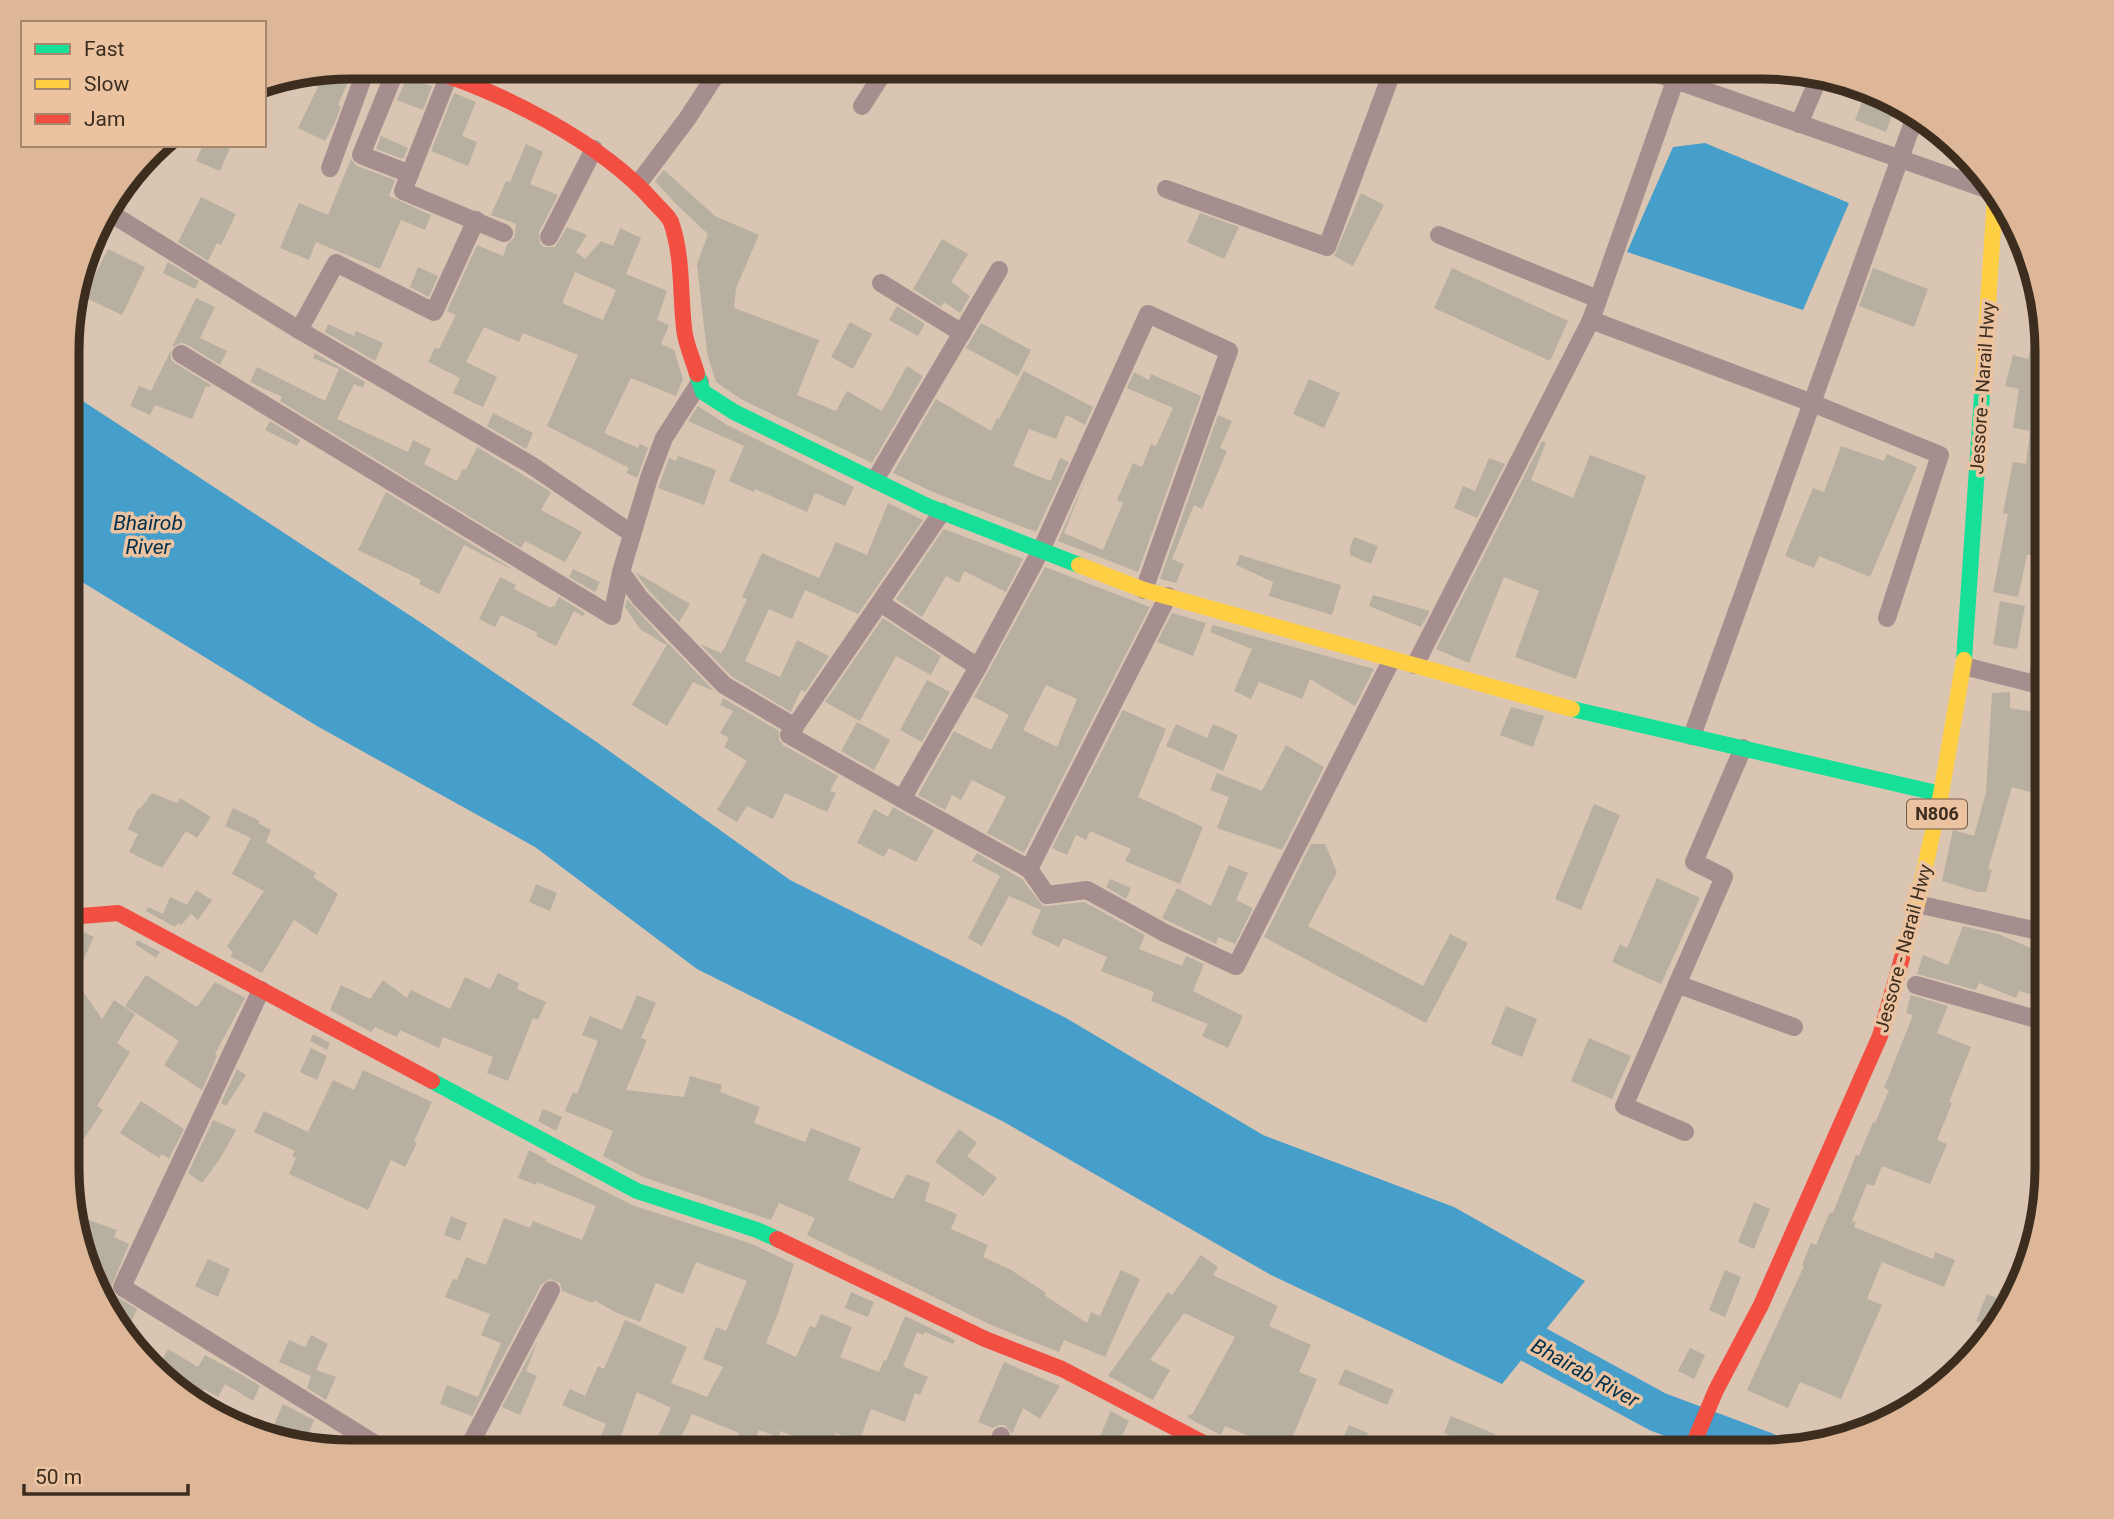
<svg xmlns="http://www.w3.org/2000/svg" width="2114" height="1519" font-family="Roboto,sans-serif">
<rect width="100%" height="100%" fill="#dac4b2"/>
<g fill="#459fca">
<polygon points="1705,143 1849,203 1803,310 1627,252 1673,147"/>
<polygon points="69,392 423,624 598,743 790,880 1066,1018 1263,1135 1454,1207 1585,1281 1502,1384 1271,1275 1004,1122 697,969 535,847 317,726 69,574"/>
</g>
<g fill="none" stroke-linecap="round" stroke-linejoin="round">
<polyline stroke="#459fca" stroke-width="40" points="1487,1319 1658,1412 1765,1452"/>
</g>
<g fill="#b7b0a0" fill-rule="evenodd">
<polygon points="355,66 338,105 341,106 336,120 325,141 298,128 318,87 314,84 320,73"/>
<polygon points="409,73 417,81 432,86 423,110 397,100"/>
<polygon points="1867,88 1896,104 1886,132 1855,120"/>
<polygon points="454,93 476,102 462,136 477,142 468,166 431,151"/>
<polygon points="381,136 408,148 403,159 376,149"/>
<path d="M526,144L543,152L530,184L558,195L539,232L540,244L544,247H555L567,227L587,235L576,252L585,259L601,241L613,246L620,228L641,238L626,274L667,291L657,320L669,325L661,344L674,350L683,379L676,396L631,378L604,433L638,448L640,444L648,448L637,478L626,473L629,468L547,426L578,355L523,333L519,342L484,327L466,362L497,377L483,407L453,393L460,378L428,362L435,348L439,349L456,315L447,311L477,245L503,256L508,243L514,238L516,224L491,215L506,181L510,182ZM575,272L616,290L603,320L562,303Z"/>
<polygon points="203,145 231,145 220,171 196,161"/>
<polygon points="351,159 357,166 395,180 389,196 431,215 425,230 401,220 380,269 316,242 309,260 280,248 299,203 328,215"/>
<polygon points="664,170 715,216 759,235 736,288 734,308 819,340 797,395 836,411 847,391 882,411 907,366 923,376 872,463 741,399 716,382 707,353 697,264 708,234 678,206 655,181"/>
<polygon points="1361,193 1384,205 1353,266 1334,256"/>
<polygon points="201,197 236,214 221,245 217,243 208,261 178,242"/>
<polygon points="1200,213 1239,227 1224,259 1187,242"/>
<polygon points="942,239 968,254 951,282 970,296 960,313 944,302 941,307 913,289"/>
<polygon points="108,249 145,267 122,315 84,297"/>
<polygon points="168,262 199,281 195,289 163,273"/>
<polygon points="418,267 438,276 429,297 410,287"/>
<polygon points="1452,268 1568,321 1550,361 1434,308"/>
<polygon points="1873,268 1928,289 1914,327 1859,306"/>
<polygon points="196,298 215,307 200,338 227,351 220,365 186,344 181,343 172,347"/>
<polygon points="897,306 925,324 918,336 889,320"/>
<polygon points="2040,308 2047,333 2047,521 2038,519 2032,555 2027,555 2018,597 1993,592 2008,514 2003,513 2013,462 2026,464 2030,431 2013,428 2019,389 2005,386 2013,355 2028,359"/>
<polygon points="850,322 872,334 853,369 831,357"/>
<polygon points="981,323 1031,350 1018,376 966,348"/>
<polygon points="328,324 354,336 356,331 383,343 375,361 325,332"/>
<polygon points="171,350 171,359 175,363 211,385 210,387 206,386 192,419 155,405 150,415 130,406 139,386 151,391"/>
<polygon points="315,353 365,382 363,388 354,384 337,419 408,452 413,440 431,449 424,464 457,481 463,469 466,470 477,447 551,492 541,510 582,532 565,562 525,541 521,548 280,401 282,397 250,382 257,367 325,401 339,369 313,358"/>
<polygon points="1024,371 1093,407 1085,425 1066,415 1056,439 1029,429 1013,466 1048,480 1051,480 1060,458 1069,462 1036,532 933,492 893,473 936,399 991,431 997,418 999,419"/>
<polygon points="1134,372 1149,380 1151,374 1201,396 1138,572 1058,541 1089,471 1064,533 1103,550 1123,503 1117,500 1133,463 1142,467 1151,444 1156,446 1173,408 1127,388"/>
<polygon points="1309,379 1340,393 1324,428 1293,414"/>
<polygon points="698,406 727,425 854,487 845,506 815,493 807,512 755,489 754,492 729,481 744,446 688,421"/>
<polygon points="493,413 533,433 526,449 487,426"/>
<polygon points="1218,415 1232,421 1220,448 1227,451 1202,509 1194,505 1172,559 1184,564 1176,583 1160,579"/>
<polygon points="270,421 300,440 297,446 265,430"/>
<polygon points="1542,441 1546,443 1531,480 1573,498 1590,455 1646,476 1576,679 1515,657 1539,591 1504,577 1469,663 1436,649"/>
<polygon points="1841,446 1884,461 1887,454 1917,467 1870,577 1819,556 1814,568 1785,556 1813,488 1824,492"/>
<polygon points="678,456 716,470 704,505 658,488 669,458 676,461"/>
<polygon points="1489,458 1505,464 1477,518 1454,508 1463,486 1475,491"/>
<polygon points="386,492 511,568 511,569 464,545 439,594 419,584 421,580 358,550"/>
<polygon points="888,503 923,520 858,614 805,590 792,619 769,609 745,661 780,677 797,640 829,656 805,692 801,690 791,712 731,676 700,644 721,653 725,647 747,599 742,597 762,553 819,578 836,542 867,555"/>
<polygon points="944,529 1023,559 1006,592 964,571 959,583 946,576 922,617 896,599"/>
<polygon points="1354,537 1378,546 1371,564 1350,555 1350,548"/>
<polygon points="1240,555 1341,585 1332,615 1269,596 1273,582 1236,565"/>
<path d="M1045,567L1150,607L1024,853L987,833L1006,797L972,780L961,800L952,795L945,810L918,795L954,731L991,750L1009,715L974,697ZM1046,685L1077,699L1057,747L1023,730Z"/>
<polygon points="573,569 600,582 595,592 569,577"/>
<polygon points="635,572 690,604 679,622 649,591"/>
<polygon points="500,577 516,585 514,589 551,608 552,606 554,607 559,597 585,613 583,616 574,611 556,646 536,636 538,633 501,615 495,627 479,619"/>
<polygon points="1373,595 1430,611 1421,627 1369,606"/>
<polygon points="627,599 667,643 666,645 640,629 625,607"/>
<polygon points="2000,601 2025,606 2017,649 1993,645"/>
<polygon points="1172,613 1206,623 1193,656 1157,642"/>
<polygon points="883,618 941,656 931,675 896,656 860,721 825,702"/>
<polygon points="1213,625 1374,669 1355,706 1310,679 1302,699 1259,682 1251,699 1234,691 1252,649 1210,632"/>
<polygon points="668,643 714,691 693,682 667,726 632,705"/>
<polygon points="927,680 950,692 922,742 900,730"/>
<polygon points="2010,692 2010,708 2047,714 2047,797 2012,787 1988,869 1992,870 1986,892 1978,892 1942,881 1953,830 1974,836 1986,792 1992,693"/>
<polygon points="723,698 779,731 779,740 783,745 838,776 830,791 836,793 827,812 785,793 773,819 747,806 737,822 717,810 747,761 724,747 729,738 720,733 733,711 720,705"/>
<polygon points="1511,707 1544,716 1533,747 1500,735"/>
<polygon points="1123,710 1166,729 1138,797 1203,827 1180,884 1125,861 1131,849 1090,831 1086,840 1076,835 1067,855 1052,848"/>
<polygon points="857,722 890,740 874,770 841,751"/>
<polygon points="1176,724 1207,738 1213,724 1238,735 1223,771 1166,746"/>
<polygon points="1286,745 1324,767 1282,850 1217,828 1229,797 1210,790 1217,773 1262,791"/>
<polygon points="152,793 177,803 180,798 211,817 197,838 186,831 162,868 129,852 138,834 128,829 138,808 140,809"/>
<polygon points="1594,804 1620,815 1581,910 1555,899"/>
<polygon points="893,807 934,830 916,862 889,848 884,857 857,843 874,809 888,817"/>
<polygon points="233,808 260,821 258,823 271,830 266,842 316,873 313,877 338,894 317,935 294,920 262,973 230,956 233,952 227,946 264,891 232,874 251,838 225,826"/>
<polygon points="1311,844 1325,844 1337,872 1308,926 1423,986 1450,934 1468,943 1426,1023 1264,937"/>
<polygon points="977,853 1022,879 1042,905 1048,906 1084,902 1145,935 1139,949 1182,966 1186,956 1204,964 1193,991 1243,1016 1228,1048 1202,1036 1208,1024 1151,1001 1154,992 1101,971 1107,957 1063,938 1059,947 1031,934 1041,910 1009,896 982,946 968,938 1000,876 972,861"/>
<polygon points="1229,865 1248,873 1236,900 1253,908 1235,944 1218,937 1216,944 1162,918 1177,888 1211,906"/>
<polygon points="1657,878 1700,898 1661,984 1612,962 1620,944 1627,948"/>
<polygon points="1110,879 1131,888 1126,899 1106,887"/>
<polygon points="536,884 557,893 550,911 529,902"/>
<polygon points="196,890 212,900 198,920 191,914 181,925 178,923 175,927 146,911 148,907 163,914 170,897 187,905"/>
<polygon points="1963,926 1998,934 2043,953 2039,962 2047,964 2047,999 2019,991 2016,998 1979,983 1976,990 1917,974 1923,955 1948,965"/>
<polygon points="81,931 94,937 82,963 69,957 69,932"/>
<polygon points="137,940 160,952 156,958 135,944"/>
<polygon points="69,971 102,1019 114,1000 135,1014 117,1043 130,1052 97,1106 103,1110 80,1145 69,1138"/>
<polygon points="498,973 519,983 517,989 546,1002 538,1020 533,1018 508,1081 487,1073 493,1057 443,1037 439,1048 400,1030 397,1037 375,1027 371,1032 330,1010 341,985 370,999 383,980 407,998 411,990 450,1009 465,977 490,989"/>
<polygon points="146,975 197,1007 215,982 245,998 215,1054 217,1056 202,1090 164,1065 179,1041 125,1006"/>
<polygon points="637,995 656,1003 641,1038 647,1040 626,1090 684,1097 690,1076 722,1085 720,1092 760,1107 754,1123 805,1142 811,1128 861,1148 848,1180 893,1199 907,1174 930,1183 925,1201 957,1214 951,1229 988,1245 983,1257 1011,1270 1046,1293 1044,1295 1087,1323 1091,1312 1100,1316 1121,1270 1140,1279 1105,1357 1064,1340 1059,1352 991,1325 807,1235 815,1218 779,1203 771,1220 643,1177 603,1156 613,1131 565,1111 573,1092 577,1094 598,1041 582,1035 590,1016 622,1030"/>
<polygon points="1911,995 1948,1006 1937,1033 1971,1047 1949,1102 1952,1103 1937,1140 1947,1144 1930,1184 1882,1166 1874,1186 1867,1184 1852,1221 1856,1222 1854,1227 1933,1259 1935,1252 1955,1260 1944,1287 1882,1262 1867,1299 1882,1305 1841,1399 1800,1382 1788,1408 1747,1390 1804,1266 1802,1265 1811,1243 1816,1245 1830,1212 1833,1213 1856,1155 1859,1156 1873,1122 1875,1123 1889,1090 1884,1088 1913,1015 1906,1013"/>
<polygon points="1506,1006 1537,1019 1522,1057 1491,1044"/>
<polygon points="313,1034 330,1043 327,1050 310,1041"/>
<polygon points="1589,1038 1631,1056 1612,1099 1571,1081"/>
<polygon points="311,1048 327,1056 317,1080 300,1072"/>
<polygon points="237,1069 246,1075 226,1106 221,1103"/>
<polygon points="363,1070 432,1102 414,1141 417,1143 405,1167 391,1160 368,1210 289,1174 296,1158 292,1156 295,1151 254,1132 264,1111 308,1132 333,1080 354,1090"/>
<polygon points="141,1101 184,1129 169,1159 162,1154 159,1158 120,1133"/>
<polygon points="543,1109 562,1117 556,1131 538,1121"/>
<polygon points="213,1120 236,1130 220,1159 202,1183 188,1173"/>
<polygon points="959,1129 977,1143 967,1156 997,1178 983,1196 935,1162"/>
<polygon points="529,1150 546,1159 545,1161 632,1205 752,1244 794,1264 778,1313 766,1343 796,1357 810,1326 815,1328 821,1314 852,1327 840,1357 879,1372 884,1360 886,1361 905,1316 955,1340 953,1344 925,1332 923,1335 917,1332 903,1366 928,1377 920,1395 915,1393 905,1422 871,1409 859,1442 836,1433 829,1450 781,1431 778,1437 759,1430 753,1445 737,1439 739,1433 692,1414 674,1452 651,1452 671,1408 637,1392 615,1452 594,1452 606,1424 562,1405 570,1389 585,1396 598,1366 604,1369 625,1320 687,1347 671,1383 707,1397 723,1367 703,1359 716,1327 726,1331 747,1281 696,1262 683,1294 656,1283 640,1322 615,1312 594,1300 593,1303 562,1291 560,1283 550,1279 541,1285 472,1416 440,1404 447,1385 478,1397 501,1343 481,1335 490,1314 445,1297 453,1279 457,1280 466,1257 486,1265 504,1218 530,1228 533,1221 582,1240 596,1206 537,1182 536,1185 518,1178"/>
<polygon points="1754,1202 1770,1209 1754,1249 1738,1242"/>
<polygon points="451,1216 467,1223 460,1241 444,1235"/>
<polygon points="83,1218 117,1230 114,1237 129,1244 111,1287 116,1296 137,1309 125,1334 104,1310 97,1288 103,1275 91,1270 77,1230"/>
<polygon points="1201,1255 1218,1267 1213,1275 1278,1306 1269,1326 1311,1345 1299,1372 1317,1379 1286,1452 1269,1448 1270,1445 1225,1426 1221,1435 1188,1418 1189,1414 1192,1415 1235,1337 1184,1313 1150,1360 1170,1370 1153,1400 1108,1376 1168,1292 1172,1295"/>
<polygon points="208,1259 230,1269 218,1297 195,1286"/>
<polygon points="1725,1270 1741,1277 1725,1317 1709,1310"/>
<polygon points="851,1292 874,1302 868,1317 845,1308"/>
<polygon points="1987,1294 2006,1302 1996,1329 1976,1321"/>
<polygon points="311,1335 328,1344 316,1370 336,1377 326,1400 307,1388 311,1376 279,1362 289,1340 305,1347"/>
<polygon points="538,1340 526,1371 537,1376 520,1415 502,1407"/>
<polygon points="1690,1348 1705,1355 1694,1379 1678,1371"/>
<polygon points="168,1349 198,1367 205,1355 242,1375 260,1386 253,1401 225,1384 218,1397 204,1389 202,1392 159,1365"/>
<polygon points="1004,1362 1060,1386 1040,1419 1023,1408 1012,1434 1005,1425 999,1425 993,1428 978,1422"/>
<polygon points="1345,1369 1394,1390 1387,1405 1338,1384"/>
<polygon points="283,1404 314,1420 304,1445 272,1438 277,1426 274,1425"/>
<polygon points="1111,1411 1129,1421 1115,1452 1093,1452"/>
<polygon points="1451,1416 1495,1434 1488,1451 1444,1433"/>
<polygon points="1349,1425 1368,1433 1365,1439 1387,1452 1337,1452"/>
<polygon points="1166,1440 1185,1450 1184,1452 1161,1452"/>
</g>
<g fill="none" stroke-linecap="round" stroke-linejoin="round">
<g stroke="#a68e8e" stroke-width="18">
<polyline points="397,67 361,155 410,174"/>
<polyline points="1638,67 1989,190"/>
<polyline points="449,75 403,191 504,233"/>
<polyline points="1675,81 1591,320 1812,403 1940,455 1887,618"/>
<polyline points="862,106 887,67"/>
<polyline points="1799,124 1820,75"/>
<polyline points="330,168 367,67"/>
<polyline points="638,184 687,119 721,67"/>
<polyline points="1166,189 1327,247 1394,67"/>
<polyline points="107,211 299,330 531,465 625,529"/>
<polyline points="1439,235 1598,299"/>
<polyline points="549,237 594,149"/>
<polyline points="881,283 962,333"/>
<polyline points="299,330 336,263 434,312 476,220"/>
<polyline points="181,354 612,616 621,572"/>
<polyline points="700,382 664,438 649,478 621,572 640,598 724,685 795,727"/>
<polyline points="875,480 999,270"/>
<polyline points="1168,596 1029,869 1047,895 1087,890 1165,933 1236,966 1389,665"/>
<polyline points="888,608 978,667"/>
<polyline points="1415,665 1591,320"/>
<polyline points="1964,666 2047,687"/>
<polyline points="2036,685 2047,635"/>
<polyline points="1692,736 1916,114"/>
<polyline points="902,799 789,735 942,512"/>
<polyline points="1029,869 902,799 978,667 1041,550 1148,314 1229,351 1144,590"/>
<polyline points="1917,904 2047,933"/>
<polyline points="1677,984 1794,1027"/>
<polyline points="1916,985 2047,1022"/>
<polyline points="261,990 122,1287 388,1452"/>
<polyline points="1685,1132 1624,1106 1724,877 1694,862 1743,748"/>
<polyline points="466,1452 551,1290"/>
<polyline points="994,1452 1001,1436"/>
</g>
<g stroke="#16e098" stroke-width="16">
<polyline points="697,374 703,392 734,412 927,506 1079,565"/>
<polyline points="1964,660 1983,380"/>
<polyline points="1572,709 1941,794"/>
<polyline points="432,1081 637,1191 757,1230 777,1239"/>
</g>
<g stroke="#ffcf43" stroke-width="16">
<polyline points="1983,380 1995,197"/>
<polyline points="1079,565 1144,590 1572,709"/>
<polyline points="1902,958 1917,904 1941,794 1964,660"/>
</g>
<g stroke="#f24e42" stroke-width="16">
<path d="M422,67C500,91 600,141 654,202C659,208 668,215 671,222C683,256 680,293 684,328C685,343 693,359 697,374"/>
<polyline points="69,917 118,913 432,1081"/>
<polyline points="777,1239 985,1339 1062,1369 1221,1452"/>
<polyline points="1690,1452 1716,1390 1761,1305 1880,1036 1902,958"/>
</g>
</g>
<g text-anchor="middle" stroke-width="7" stroke-linejoin="round" paint-order="stroke">
<rect fill="#ebc3a1" stroke="#705a46" stroke-width="2" x="1907" y="799.5" width="60" height="29" rx="5"/>
<g font-size="18" font-weight="bold" fill="#3c2d1f">
<text x="1937" y="820">N806</text>
</g>
<g font-size="19" fill="#3c2d1f" stroke="#ebc3a1">
<text transform="translate(1982 388) rotate(-86)" y="7">Jessore - Narail Hwy</text>
<text transform="translate(1903 948) rotate(-75)" y="7">Jessore - Narail Hwy</text>
</g>
<g font-size="21" font-style="italic" fill="#002f4b" stroke="#ebc3a1">
<text x="148" y="530">Bhairob<tspan x="148" dy="24">River</tspan></text>
<text transform="translate(1585 1373) rotate(29)" y="7">Bhairab River</text>
</g>
</g>
<path d="M0 0H2114V1519H0ZM351 79H1763A272 272 0 0 1 2035 351V1168A272 272 0 0 1 1763 1440H351A272 272 0 0 1 79 1168V351A272 272 0 0 1 351 79Z" fill="#ddb797" fill-rule="evenodd"/>
<path fill="none" stroke="#3c2d1f" stroke-width="9" d="M351 79H1763A272 272 0 0 1 2035 351V1168A272 272 0 0 1 1763 1440H351A272 272 0 0 1 79 1168V351A272 272 0 0 1 351 79Z"/>
<rect x="21" y="21" width="245" height="126" fill="#ebc3a1" stroke="#a5876d" stroke-width="2"/>
<rect x="35" y="44" width="35" height="10" fill="#16e098" stroke="#a5876d" stroke-width="2"/>
<text x="84" y="56" font-size="21" fill="#3c2d1f">Fast</text>
<rect x="35" y="79" width="35" height="10" fill="#ffcf43" stroke="#a5876d" stroke-width="2"/>
<text x="84" y="91" font-size="21" fill="#3c2d1f">Slow</text>
<rect x="35" y="114" width="35" height="10" fill="#f24e42" stroke="#a5876d" stroke-width="2"/>
<text x="84" y="126" font-size="21" fill="#3c2d1f">Jam</text>
<path d="M24 1484v10h164v-10" fill="none" stroke="#3c2d1f" stroke-width="3.5"/>
<text x="35" y="1484" font-size="21" fill="#3c2d1f" stroke="#ebc3a1" stroke-width="5" paint-order="stroke">50 m</text>
</svg>
